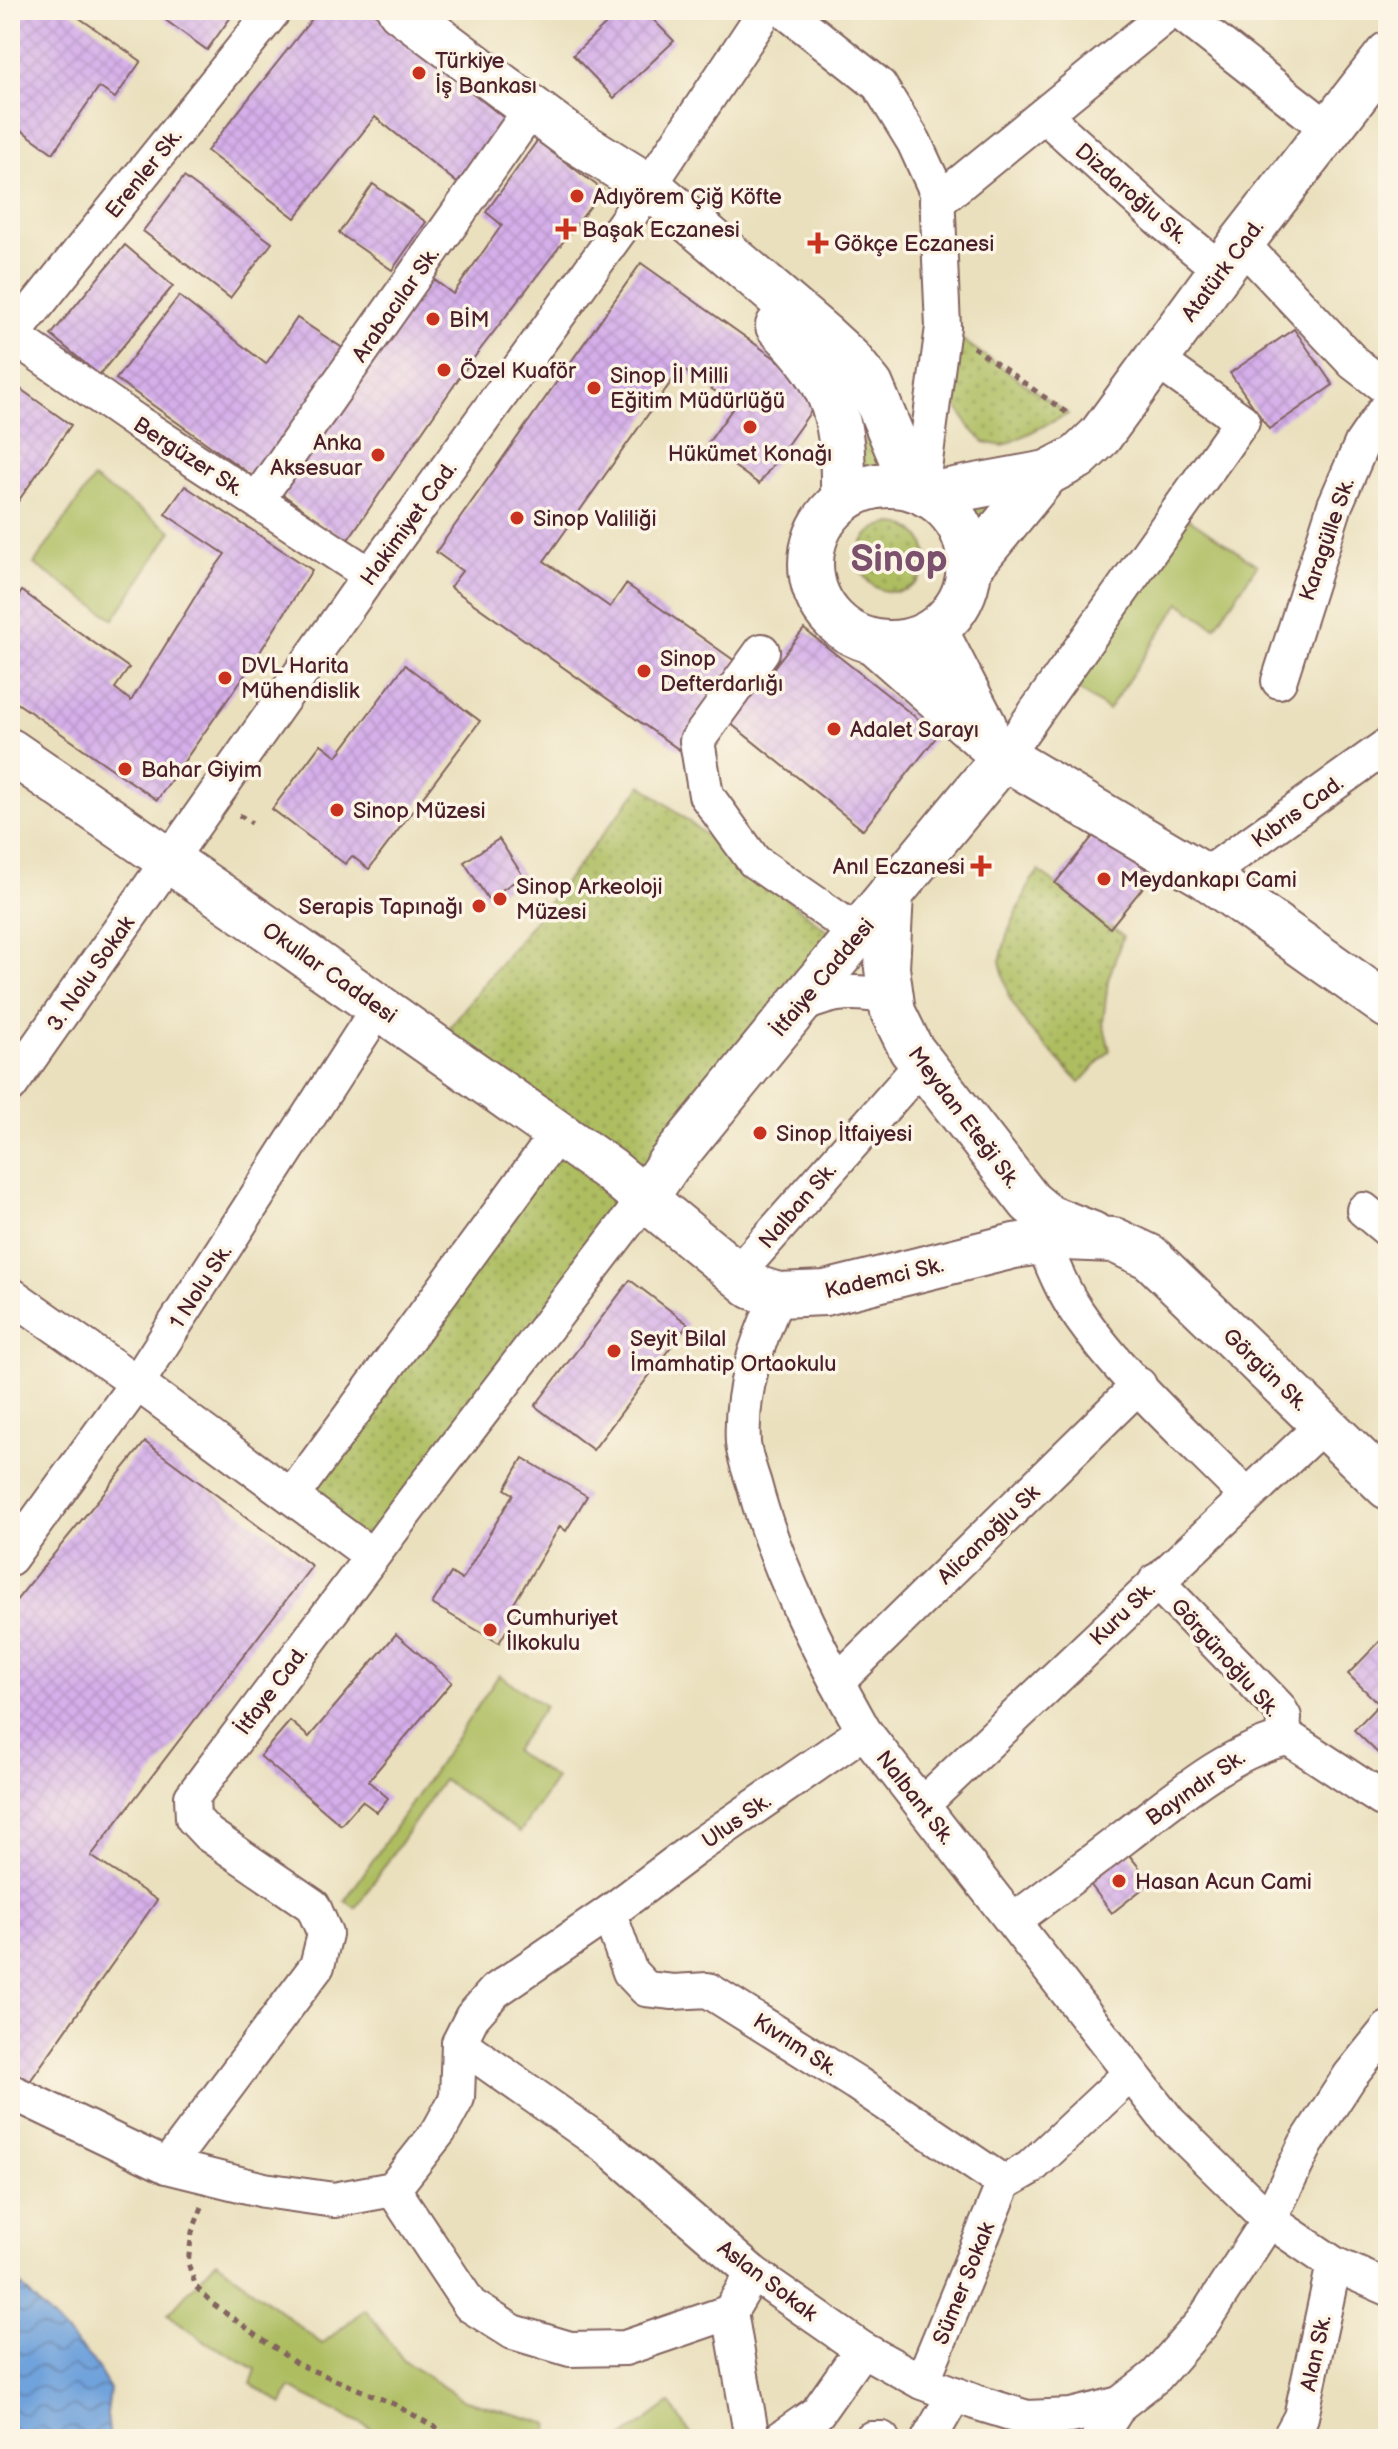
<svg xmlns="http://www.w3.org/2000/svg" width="1398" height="2449" font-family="'Balsamiq Sans',sans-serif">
<defs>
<pattern id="park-dots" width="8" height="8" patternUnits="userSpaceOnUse" patternTransform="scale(2)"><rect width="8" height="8" fill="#adbd60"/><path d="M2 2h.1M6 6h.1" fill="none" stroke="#8f994f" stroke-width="1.8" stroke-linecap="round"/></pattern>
<pattern id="water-waves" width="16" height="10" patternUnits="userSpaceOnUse" patternTransform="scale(2)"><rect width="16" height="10" fill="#70a2db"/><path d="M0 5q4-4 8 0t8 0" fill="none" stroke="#5e83b2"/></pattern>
<pattern id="building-cross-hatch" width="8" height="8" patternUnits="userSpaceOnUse" patternTransform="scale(2)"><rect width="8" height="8" fill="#d5afea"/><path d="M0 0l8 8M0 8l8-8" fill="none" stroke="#b896c9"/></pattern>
</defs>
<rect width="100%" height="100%" fill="#fcf5e5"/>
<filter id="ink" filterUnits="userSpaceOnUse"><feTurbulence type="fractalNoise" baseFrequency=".0125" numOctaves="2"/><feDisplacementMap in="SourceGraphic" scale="16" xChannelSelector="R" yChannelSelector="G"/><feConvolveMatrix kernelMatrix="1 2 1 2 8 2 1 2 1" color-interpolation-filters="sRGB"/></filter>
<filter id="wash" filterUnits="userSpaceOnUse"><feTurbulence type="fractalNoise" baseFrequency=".006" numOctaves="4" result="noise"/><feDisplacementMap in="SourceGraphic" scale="32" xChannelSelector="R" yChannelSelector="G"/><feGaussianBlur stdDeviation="1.8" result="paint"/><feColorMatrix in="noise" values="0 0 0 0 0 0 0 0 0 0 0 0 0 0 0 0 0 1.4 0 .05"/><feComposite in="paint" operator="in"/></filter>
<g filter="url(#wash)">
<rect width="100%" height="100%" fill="#eae0be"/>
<g fill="#adbd60" stroke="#7c6e46" stroke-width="2">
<polygon points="93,479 172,531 114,619 34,564"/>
<polygon points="1188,518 1257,565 1215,627 1180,603 1108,710 1074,687"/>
<polygon points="499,1675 545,1706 514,1751 556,1779 520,1832 443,1780 356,1908 345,1901"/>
<polygon points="216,2261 322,2344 365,2309 404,2361 462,2399 549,2424 546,2439 392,2439 290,2388 283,2404 251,2384 256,2369 204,2341 168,2314"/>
<polygon points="670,2403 694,2439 621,2439"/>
</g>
<g fill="url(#park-dots)" stroke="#7c6e46" stroke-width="2">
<polygon points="954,334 1068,414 1003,446 984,442 971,429 952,398"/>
<polygon points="867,429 892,465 856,475"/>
<polygon points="1013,499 975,555 961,513"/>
<circle cx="893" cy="558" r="34"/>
<polygon points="642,785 847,946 372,1556 292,1496 558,1134 445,1033"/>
<polygon points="1039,871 1123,936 1108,980 1103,1023 1110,1050 1080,1083 1028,1028 1009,997 1000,961 1008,932 1031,881"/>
</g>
<polygon fill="url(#water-waves)" stroke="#5d6083" stroke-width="2" points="10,2274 93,2361 110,2389 107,2415 110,2439 10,2439"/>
<g id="blocks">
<g fill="url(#building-cross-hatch)">
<polygon points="10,10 68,10 141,61 115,98 99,87 53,153 10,122"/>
<polygon points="171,10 236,10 207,50 164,19"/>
<polygon points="319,10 370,10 510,123 461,186 375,117 295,218 207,151"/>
<polygon points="621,10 644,10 674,41 614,98 573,55"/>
<polygon points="537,141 603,190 466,368 347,541 274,488 308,441 316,447 432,278 453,294 502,225 486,212"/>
<polygon points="184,177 272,243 230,298 143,231"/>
<polygon points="373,184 426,222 392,270 339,233"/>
<polygon points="125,245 173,286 99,375 51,335"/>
<polygon points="641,263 824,393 759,484 706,446 735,405 681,368 544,561 610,607 626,584 742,666 681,751 450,587 462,571 436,552"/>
<polygon points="179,296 266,364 297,318 350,353 261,482 116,379"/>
<polygon points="1294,329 1333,385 1269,429 1230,373"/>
<polygon points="12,383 71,425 10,513 10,386"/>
<polygon points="185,486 312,570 251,666 157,800 10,698 10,608 22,591 129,668 115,688 131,701 201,587 225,554 165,514"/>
<polygon points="804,629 938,735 863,830 730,723"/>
<polygon points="405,665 480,721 369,869 352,856 345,864 272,809 321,744 337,756"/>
<polygon points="1098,830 1153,875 1110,928 1055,883"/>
<polygon points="499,839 523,876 488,899 464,862"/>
<polygon points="630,1280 688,1324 593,1450 535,1406"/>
<polygon points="145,1442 312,1566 91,1856 157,1900 28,2084 10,2076 10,1608"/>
<polygon points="523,1458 587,1496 566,1531 560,1526 513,1605 520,1608 499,1643 432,1604 451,1573 462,1580 513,1494 505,1489"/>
<polygon points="1388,1633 1388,1759 1386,1761 1354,1730 1379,1704 1348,1674"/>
<polygon points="396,1634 452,1682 368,1781 388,1798 377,1812 362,1801 341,1825 260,1756 290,1721 309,1737"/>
<polygon points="1125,1850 1151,1882 1112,1913 1087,1880"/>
</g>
</g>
</g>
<g filter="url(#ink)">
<use href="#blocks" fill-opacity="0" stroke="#82635e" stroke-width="2"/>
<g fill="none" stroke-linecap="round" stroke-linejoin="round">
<g stroke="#82635e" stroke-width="38">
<g id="minor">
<polyline points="784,10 879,85 914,142 937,192 943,327 921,491"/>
<polyline points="1177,10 1331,131"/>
<polyline points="1044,115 1158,218 1221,270"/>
<polyline points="937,202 1172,10"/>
<polyline points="1241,243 1354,363 1388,389"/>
<polyline points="10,334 135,421 370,575"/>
<polyline points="12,336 274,10"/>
<polyline points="257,500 532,108"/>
<polyline points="762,651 697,741 706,795 754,861 858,933"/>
<polyline points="1279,681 1335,505 1362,443 1388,405"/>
<polyline points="1004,757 1242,421 1155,359"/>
<polyline points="1205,876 1388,745"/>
<path d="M797,1007C829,994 846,989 882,996L893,1010"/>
<polyline points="10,1086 370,575 624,224 766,10"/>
<polyline points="1364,1210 1388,1230"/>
<path d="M1042,1240C1052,1264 1062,1290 1077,1312C1123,1379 1190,1438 1247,1496"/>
<polyline points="736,1275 922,1064"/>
<polyline points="10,1294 137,1383 372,1556"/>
<path d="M778,1295C757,1342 740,1390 743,1443C744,1456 750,1471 754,1484C777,1571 820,1653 864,1731L1169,2122L1269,2220L1334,2264L1388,2288"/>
<polyline points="292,1496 558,1133"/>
<polyline points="10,1558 137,1383 379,1007"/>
<polyline points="1156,1581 1278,1707 1284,1717 1283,1739"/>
<polyline points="837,1682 1139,1385"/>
<polyline points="923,1804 1324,1424"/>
<polyline points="609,1913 630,1972 646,1989 673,1992 708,1990 856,2083 1004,2183"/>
<path d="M1013,1921C1051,1893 1089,1864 1127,1835C1171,1801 1234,1747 1289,1738L1382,1799L1388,1800"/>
<polyline points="459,2043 607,2147 753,2273 862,2349 922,2382 975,2402 1027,2418 1071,2416 1120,2404"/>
<polyline points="10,2091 167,2166 264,2190 334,2200 393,2189 439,2131 457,2098 459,2043 472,2017 495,1991 609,1913 694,1849 864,1731"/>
<polyline points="167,2166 317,1966 325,1934 313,1906 208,1834 193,1818 192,1797 418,1495 644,1200"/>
<polyline points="1004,2183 1030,2168 1130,2074"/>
<polyline points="393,2189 470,2305 513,2332 570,2349 625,2348 730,2312 753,2273"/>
<polyline points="730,2312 752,2439"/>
<polyline points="922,2382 1004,2183"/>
<polyline points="780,2439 817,2413 862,2349"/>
<polyline points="871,2439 882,2439"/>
<polyline points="929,2439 955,2394"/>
<polyline points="1098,2439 1120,2404 1156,2376 1202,2323 1269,2220 1306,2144 1350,2076 1388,2029"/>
<polyline points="1289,2439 1301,2417 1334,2264"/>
</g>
</g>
<g stroke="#82635e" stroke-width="48">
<g id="major">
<polyline points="400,10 573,139 650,187 823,335 849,359 871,386 914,489"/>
<path d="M778,326C837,384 844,420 843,500"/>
<polyline points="927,495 1047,473 1078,457 1100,436 1241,243 1388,54"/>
<polyline points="968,569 1047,473"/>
<polyline points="10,751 237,907 610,1170 753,1287 778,1295 825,1293 1014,1246 1065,1238 1114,1240 1150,1257 1388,1487"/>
<polyline points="891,893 887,968 893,1012 911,1049 1030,1202 1048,1217 1092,1234"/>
<polyline points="644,1200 668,1165 797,1007 1004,757"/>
</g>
</g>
<g stroke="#82635e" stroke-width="48">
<g id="highway">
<circle cx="890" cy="564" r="79"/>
<polyline points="935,630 984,725"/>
<polyline points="875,643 1004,757 1205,876 1388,1006"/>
</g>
</g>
<g stroke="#82635e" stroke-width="5" stroke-dasharray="6 6" stroke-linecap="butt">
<polyline points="598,10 611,19"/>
<polyline points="973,347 1070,415"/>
<polyline points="239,815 252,823"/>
<polyline points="202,2207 192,2232 188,2263 196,2287 213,2304 297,2364 394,2404 456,2439"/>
</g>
<use href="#minor" stroke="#fff" stroke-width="34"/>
<use href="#major" stroke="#fff" stroke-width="44"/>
<use href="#highway" stroke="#fff" stroke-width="44"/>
</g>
</g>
<g fill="#c8321e" stroke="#fcf5e5" stroke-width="3">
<circle cx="419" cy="73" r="8"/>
<circle cx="577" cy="196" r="8"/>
<path d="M562 217h8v8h8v8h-8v8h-8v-8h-8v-8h8z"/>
<path d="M814 231h8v8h8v8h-8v8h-8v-8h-8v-8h8z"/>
<circle cx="433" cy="319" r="8"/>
<circle cx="444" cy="370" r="8"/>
<circle cx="594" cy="388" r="8"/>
<circle cx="750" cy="427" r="8"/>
<circle cx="378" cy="455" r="8"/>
<circle cx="517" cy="518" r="8"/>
<circle cx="644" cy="671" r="8"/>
<circle cx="225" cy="678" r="8"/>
<circle cx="834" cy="729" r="8"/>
<circle cx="125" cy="769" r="8"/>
<circle cx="337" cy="810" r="8"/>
<path d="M977 854h8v8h8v8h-8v8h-8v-8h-8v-8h8z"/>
<circle cx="1104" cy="879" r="8"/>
<circle cx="500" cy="899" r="8"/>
<circle cx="479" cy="906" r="8"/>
<circle cx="760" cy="1133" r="8"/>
<circle cx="614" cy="1351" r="8"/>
<circle cx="490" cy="1630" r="8"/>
<circle cx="1119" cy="1881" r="8"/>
</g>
<g text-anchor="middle" stroke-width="7" stroke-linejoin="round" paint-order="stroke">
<g font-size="22" fill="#4a1f2b" stroke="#fcf5e5" text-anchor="start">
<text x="435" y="68">Türkiye<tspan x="435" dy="25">İş Bankası</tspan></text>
<text x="593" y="204">Adıyörem Çiğ Köfte</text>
<text x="582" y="237">Başak Eczanesi</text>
<text x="834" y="251">Gökçe Eczanesi</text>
<text x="449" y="327">BİM</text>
<text x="460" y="378">Özel Kuaför</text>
<text x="610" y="383">Sinop İl Milli<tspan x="610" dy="25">Eğitim Müdürlüğü</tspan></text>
<text x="362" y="450" text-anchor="end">Anka<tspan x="362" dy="25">Aksesuar</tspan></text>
<text x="750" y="461" text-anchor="middle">Hükümet Konağı</text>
<text x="533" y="526">Sinop Valiliği</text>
<text x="660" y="666">Sinop<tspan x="660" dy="25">Defterdarlığı</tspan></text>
<text x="241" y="673">DVL Harita<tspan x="241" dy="25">Mühendislik</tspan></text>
<text x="850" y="737">Adalet Sarayı</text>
<text x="141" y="777">Bahar Giyim</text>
<text x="353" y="818">Sinop Müzesi</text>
<text x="965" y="874" text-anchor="end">Anıl Eczanesi</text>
<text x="1120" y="887">Meydankapı Cami</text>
<text x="516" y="894">Sinop Arkeoloji<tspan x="516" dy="25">Müzesi</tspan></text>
<text x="463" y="914" text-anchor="end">Serapis Tapınağı</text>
<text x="776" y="1141">Sinop İtfaiyesi</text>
<text x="630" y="1346">Seyit Bilal<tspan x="630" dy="25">İmamhatip Ortaokulu</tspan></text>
<text x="506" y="1625">Cumhuriyet<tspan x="506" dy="25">İlkokulu</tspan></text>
<text x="1135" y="1889">Hasan Acun Cami</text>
</g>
<g font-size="22" fill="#4a1f2b" stroke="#fcf5e5">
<text transform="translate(143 173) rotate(-51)" y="8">Erenler Sk.</text>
<text transform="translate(1132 193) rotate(41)" y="8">Dizdaroğlu Sk.</text>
<text transform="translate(1222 270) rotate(-53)" y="8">Atatürk Cad.</text>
<text transform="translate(395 304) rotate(-55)" y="8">Arabacılar Sk.</text>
<text transform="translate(189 456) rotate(33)" y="8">Bergüzer Sk.</text>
<text transform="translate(408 523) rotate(-54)" y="8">Hakimiyet Cad.</text>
<text transform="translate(1326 539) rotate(-71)" y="8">Karagülle Sk.</text>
<text transform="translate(1297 811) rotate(-36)" y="8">Kıbrıs Cad.</text>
<text transform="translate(330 972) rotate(35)" y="8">Okullar Caddesi</text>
<text transform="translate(90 973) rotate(-55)" y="8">3. Nolu Sokak</text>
<text transform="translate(822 977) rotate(-50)" y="8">İtfaiye Caddesi</text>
<text transform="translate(965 1117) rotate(53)" y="8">Meydan Eteği Sk.</text>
<text transform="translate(797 1205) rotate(-49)" y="8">Nalban Sk.</text>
<text transform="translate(884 1277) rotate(-13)" y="8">Kademci Sk.</text>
<text transform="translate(200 1286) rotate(-57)" y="8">1 Nolu Sk.</text>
<text transform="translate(1266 1369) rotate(44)" y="8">Görgün Sk.</text>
<text transform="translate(988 1534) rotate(-44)" y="8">Alicanoğlu Sk</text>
<text transform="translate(1122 1613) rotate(-44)" y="8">Kuru Sk.</text>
<text transform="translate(1226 1657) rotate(48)" y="8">Görgünoğlu Sk.</text>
<text transform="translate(271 1690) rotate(-53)" y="8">İtfaye Cad.</text>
<text transform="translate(1195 1787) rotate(-35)" y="8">Bayındır Sk.</text>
<text transform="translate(916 1797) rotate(52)" y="8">Nalbant Sk.</text>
<text transform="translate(736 1820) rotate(-35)" y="8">Ulus Sk.</text>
<text transform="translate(796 2044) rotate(33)" y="8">Kıvrım Sk.</text>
<text transform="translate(768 2280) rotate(37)" y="8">Aslan Sokak</text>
<text transform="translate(963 2283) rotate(-68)" y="8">Sümer Sokak</text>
<text transform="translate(1315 2353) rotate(-78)" y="8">Alan Sk.</text>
</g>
<g font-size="38" font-weight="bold" fill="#7b516e" stroke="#fcf5e5">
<text x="899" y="571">Sinop</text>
</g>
</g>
<rect width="1398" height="2449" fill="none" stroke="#fcf5e5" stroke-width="40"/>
</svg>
